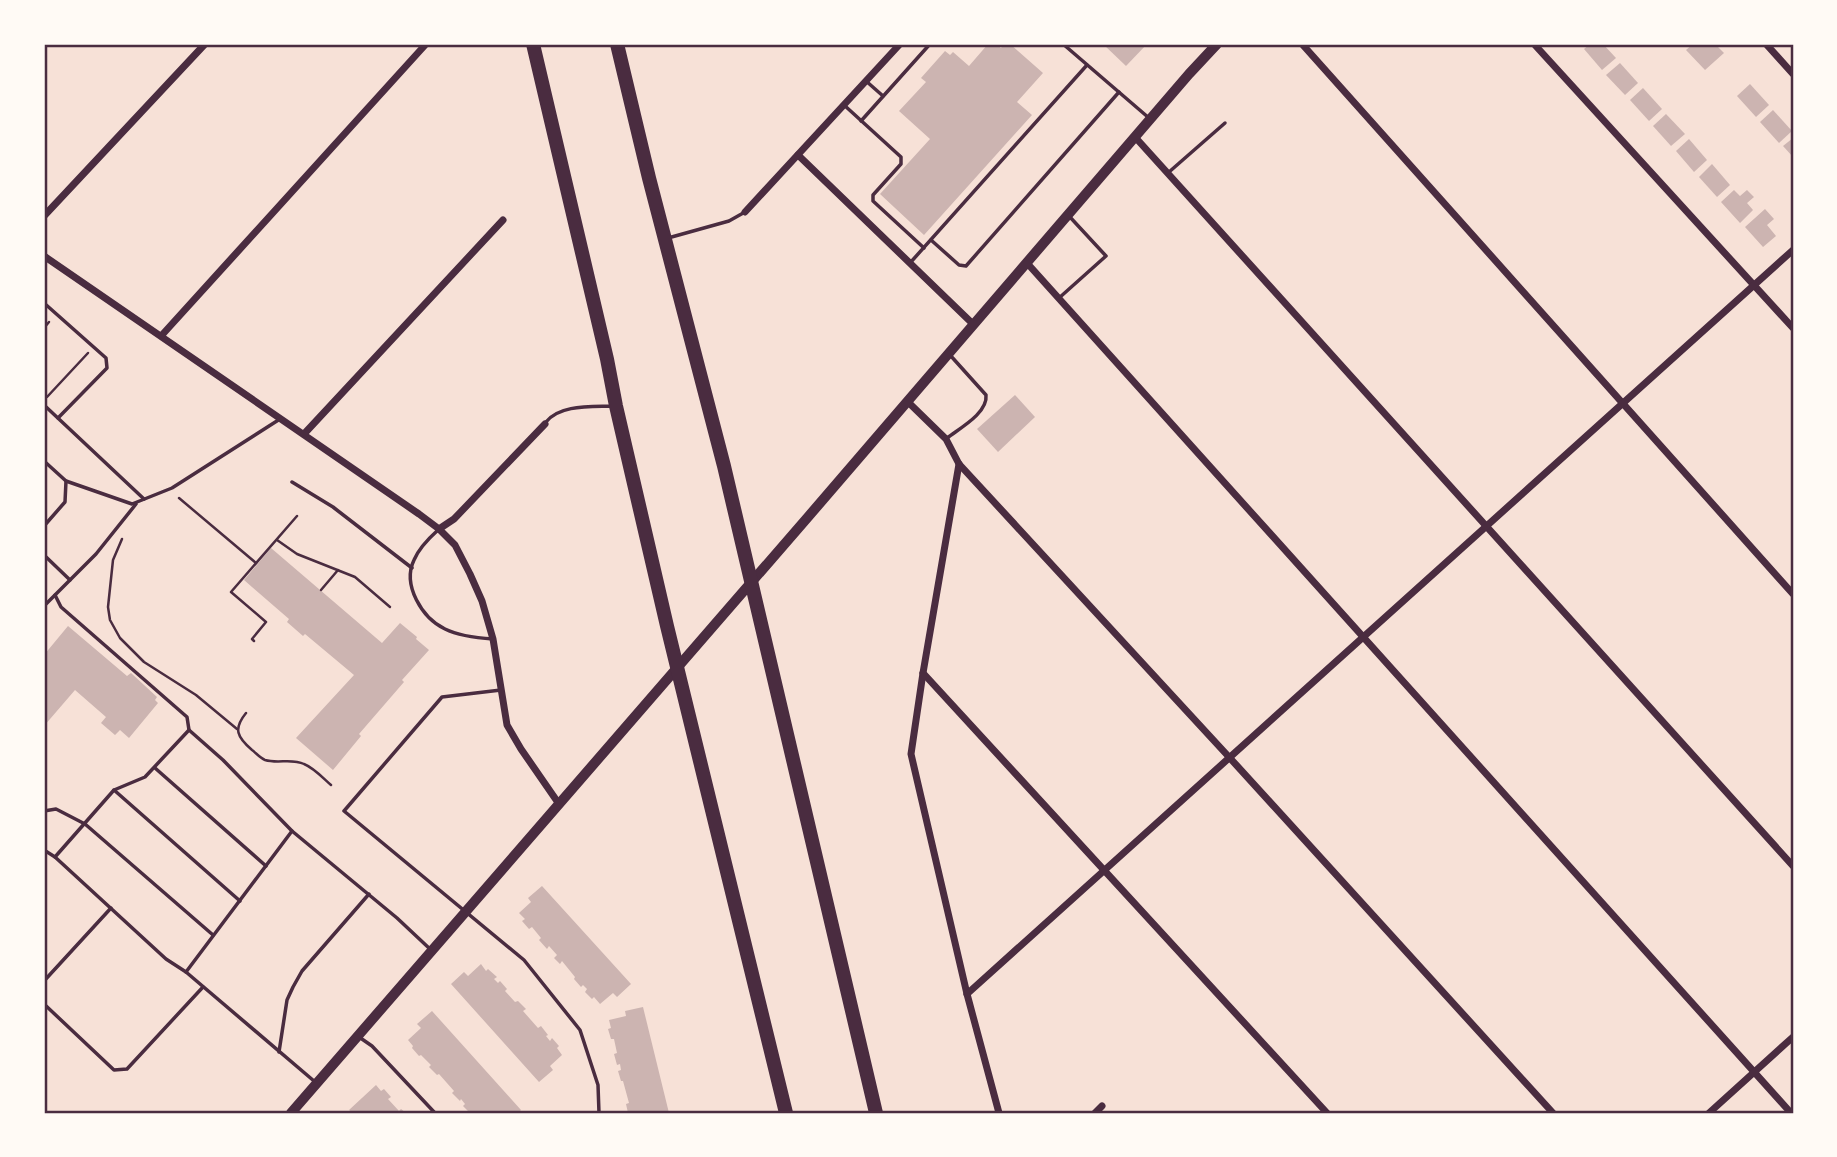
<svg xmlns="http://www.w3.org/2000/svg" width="1837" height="1157" font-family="'Noto Sans',sans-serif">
<rect width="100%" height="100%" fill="#f7e1d7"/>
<g fill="#ccb4b1">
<polygon points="988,44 996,44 1001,48 1004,44 1010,44 1043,73 1017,102 1032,115 924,235 880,194 930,139 899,111 926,82 921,78 945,51 950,55 953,52 969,66"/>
<polygon points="1103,44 1147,44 1126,66"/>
<polygon points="1590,44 1603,44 1616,58 1602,70 1584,49"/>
<polygon points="1693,44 1715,44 1724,53 1705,70 1686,50"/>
<polygon points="1620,63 1638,83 1625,95 1606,75"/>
<polygon points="1750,84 1769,105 1756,117 1737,96"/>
<polygon points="1643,88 1662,109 1649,121 1630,100"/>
<polygon points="1773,110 1792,131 1779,143 1760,122"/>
<polygon points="1666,114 1685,134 1671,146 1653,126"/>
<polygon points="1793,138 1793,157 1783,146"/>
<polygon points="1689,139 1707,160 1694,172 1676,151"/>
<polygon points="1712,164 1730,185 1717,197 1699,177"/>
<polygon points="1734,190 1740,196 1747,190 1754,197 1747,203 1753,210 1740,223 1721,202"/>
<polygon points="1765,209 1774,219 1767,225 1776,236 1763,247 1745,227"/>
<polygon points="1015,395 1035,417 998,452 977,429"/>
<polygon points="271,548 382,643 400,623 417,637 416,639 429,650 402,680 404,682 359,734 361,736 333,770 296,738 354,675 305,634 303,636 287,622 289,619 244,580"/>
<polygon points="68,626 127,676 131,673 157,697 155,700 158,703 129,738 120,730 115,735 101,723 106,717 75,690 44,726 44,655"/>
<polygon points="542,886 631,984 617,997 613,993 600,1004 594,997 592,999 585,992 587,989 583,985 581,987 574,979 575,977 562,961 560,964 554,958 557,955 549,946 547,949 539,940 541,938 532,927 529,929 522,921 525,919 519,913 531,902 528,898"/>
<polygon points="481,964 486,971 488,969 497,977 494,979 498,983 500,981 507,989 505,991 515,1002 518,1001 526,1009 523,1011 538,1028 541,1026 548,1035 546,1036 550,1041 552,1038 559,1046 557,1048 562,1055 550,1066 553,1070 539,1082 451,984 464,972 468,976"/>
<polygon points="643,1007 669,1113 628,1113 626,1104 629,1103 623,1081 621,1081 618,1071 621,1070 620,1064 617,1065 614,1054 617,1053 614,1039 611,1039 608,1029 611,1028 609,1020 626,1016 625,1011"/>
<polygon points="432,1011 521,1110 518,1113 474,1113 473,1112 470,1113 463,1106 465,1104 461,1099 460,1101 452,1093 454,1091 439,1074 437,1075 429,1067 431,1065 421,1055 419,1056 412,1048 413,1046 408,1040 421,1028 417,1024"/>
<polygon points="376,1085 381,1091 384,1089 391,1097 388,1099 399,1111 401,1109 406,1113 353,1113 349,1110"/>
</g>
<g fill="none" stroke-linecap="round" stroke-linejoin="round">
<g stroke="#4a2c40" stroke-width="2.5">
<polyline points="44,328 49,322"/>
<polyline points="47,397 88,353"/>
<polyline points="179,498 256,563"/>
<polyline points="122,539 113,560 108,607 110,620 120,638 144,662 196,695 237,729"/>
<polyline points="277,540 297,554 355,577 390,607"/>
<polyline points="321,590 338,570"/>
<polyline points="254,641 252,639 266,622 231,592 297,516"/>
<path d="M246,713C233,729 237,737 252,750C256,753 260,758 265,760C278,764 292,758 304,764C314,768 323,778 331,785"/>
</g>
<g stroke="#4a2c40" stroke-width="3.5">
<polyline points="1063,44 1149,118"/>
<polyline points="866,81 883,96"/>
<polyline points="844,105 901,157 901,164 873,195 873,201 924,248"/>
<polyline points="861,121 930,44"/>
<polyline points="1169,172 1225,123"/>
<polyline points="668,238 729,221 745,212"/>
<polyline points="931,240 959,265 966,266 1119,92"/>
<polyline points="910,263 1087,65"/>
<polyline points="1059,298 1106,256 1069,216"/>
<polyline points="44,303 106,358 107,368 58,418"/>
<polyline points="44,405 144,499"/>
<path d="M546,422C560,404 592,407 614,406"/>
<path d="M947,438C960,428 988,413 986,395L950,355"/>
<polyline points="44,461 66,481 132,504 172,488 280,419"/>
<polyline points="292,482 333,507 412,568"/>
<polyline points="44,526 65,502 66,481"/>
<path d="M438,530C428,539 419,548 414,560C402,585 422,618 445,629C459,636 477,638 493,639"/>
<polyline points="44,555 70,580"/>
<polyline points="55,595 61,607 187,717 189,730"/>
<polyline points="44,606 96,554 136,504"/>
<polyline points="501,690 442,697 344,811 524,960 580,1030 598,1085 599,1113"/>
<polyline points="155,768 266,866"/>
<polyline points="114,790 240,901"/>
<polyline points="44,811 56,809 85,824 213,935"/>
<polyline points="44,850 55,857"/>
<polyline points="186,972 292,831"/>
<polyline points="44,981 111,908"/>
<polyline points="44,1004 114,1070 127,1069 203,987"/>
<polyline points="359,1037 372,1046 435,1113"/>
<polyline points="279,1052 287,1000 293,987 302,971 369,894"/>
<polyline points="314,1081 186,972 166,959 55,857 114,790 145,777 189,730 223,760 292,831 397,918 430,949"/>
</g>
<g stroke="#4a2c40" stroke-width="7">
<polyline points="1302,44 1793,594"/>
<polyline points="1534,44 1793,328"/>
<polyline points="1766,44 1793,74"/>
<polyline points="1135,137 1793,866"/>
<polyline points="798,155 974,325"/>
<polyline points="745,212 900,44"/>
<polyline points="44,216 205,44"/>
<polyline points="44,256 419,514 439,529 455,545 470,574 482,601 493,639 507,725 521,749 559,804"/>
<polyline points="1027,263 1791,1113"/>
<polyline points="162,335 426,44"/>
<polyline points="907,401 946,439 959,464 1229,757 1553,1113"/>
<polyline points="304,434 503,220"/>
<polyline points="959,464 923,673 911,754 967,994 999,1113"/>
<polyline points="439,529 454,519 545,424"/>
<polyline points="923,673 1327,1113"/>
<polyline points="967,994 1793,250"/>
<polyline points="1095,1113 1102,1106"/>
<polyline points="1709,1113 1793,1037"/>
</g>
<polyline stroke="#4a2c40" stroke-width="10" points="291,1113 808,517 1189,74 1217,44"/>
<g stroke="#4a2c40" stroke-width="14">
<polyline points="533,44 607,359 616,406 667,626 786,1113"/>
<polyline points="617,44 649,178 724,466 876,1113"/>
</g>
</g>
<rect width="1837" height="1157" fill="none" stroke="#fffaf5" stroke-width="91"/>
<rect x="46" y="46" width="1746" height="1066" fill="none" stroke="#4a2c40" stroke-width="2.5"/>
</svg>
